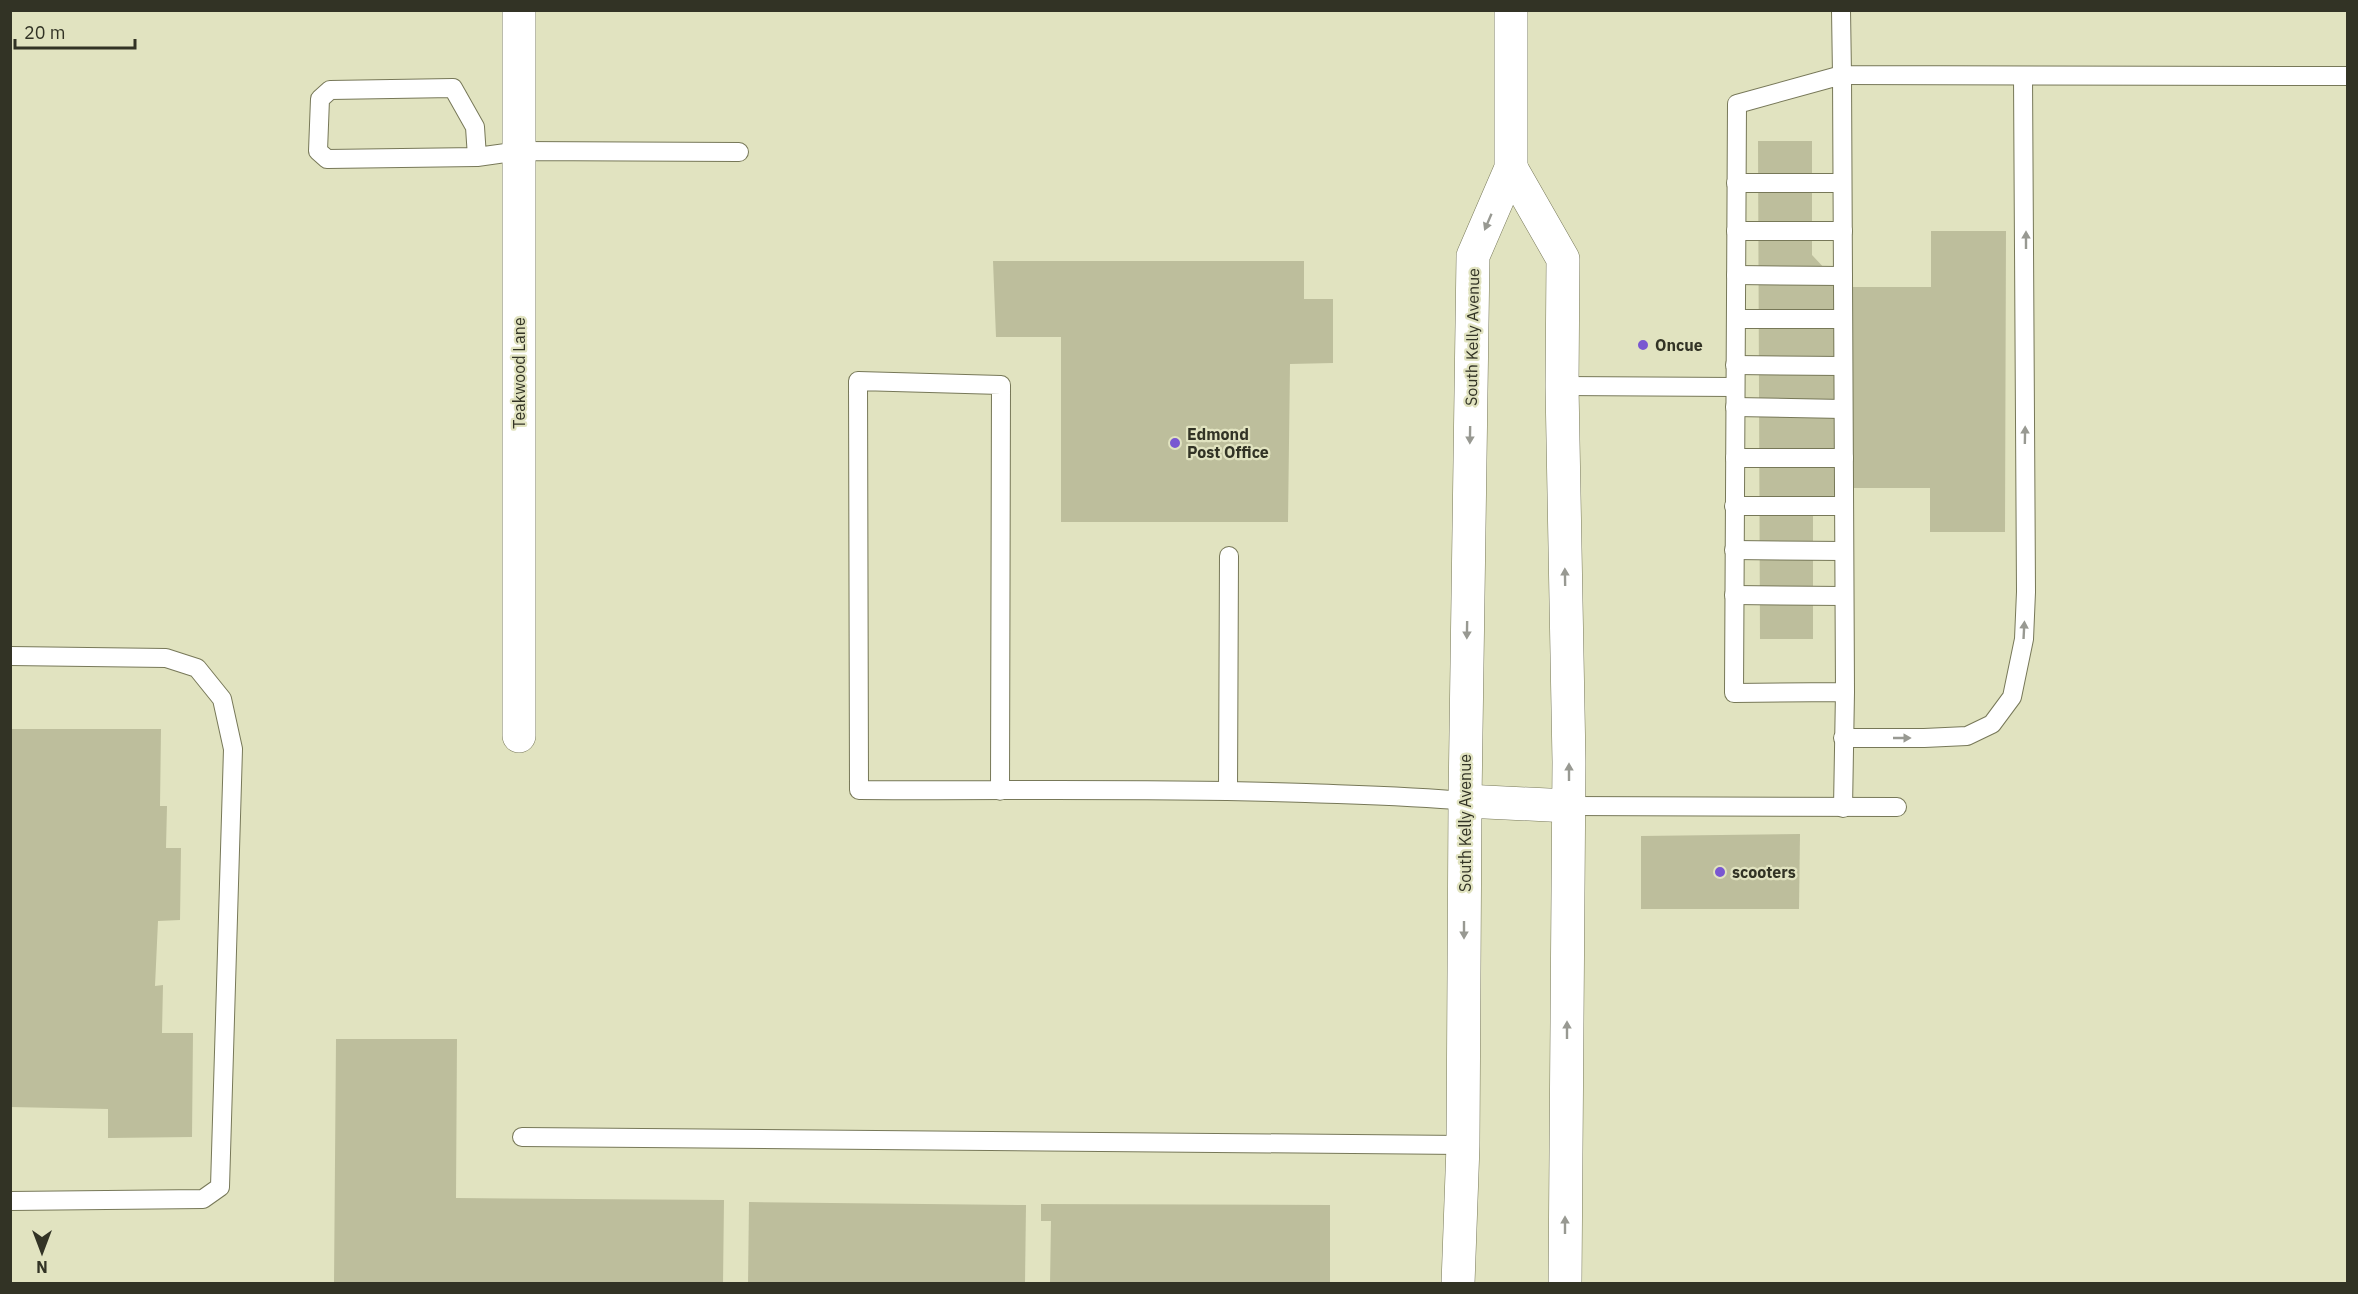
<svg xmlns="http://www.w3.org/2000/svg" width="2358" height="1294" font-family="'IBM Plex Sans',sans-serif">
<rect width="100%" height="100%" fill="#e1e3c0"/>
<g fill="#bdbe9c">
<polygon points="1758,141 1812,141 1812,255 1842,287 1931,287 1931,231 2006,231 2005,532 1930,532 1930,488 1842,488 1813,515 1813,639 1760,639"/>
<polygon points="993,261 1304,261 1304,299 1333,299 1333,363 1290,364 1288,522 1061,522 1061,337 996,337"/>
<polygon points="10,729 161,729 160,806 167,806 166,848 181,848 180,920 158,921 155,986 163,985 162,1033 193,1033 192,1137 108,1138 108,1109 10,1107"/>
<polygon points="1800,834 1799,909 1641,909 1641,836"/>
<polygon points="336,1039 457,1039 456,1198 724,1200 723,1284 334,1284"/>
<polygon points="749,1202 1026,1205 1025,1284 748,1284"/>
<polygon points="1041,1204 1330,1205 1330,1284 1050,1284 1051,1221 1041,1221"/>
</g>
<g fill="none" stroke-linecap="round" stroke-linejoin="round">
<g stroke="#777858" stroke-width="20">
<g id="service">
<polyline points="1841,10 1842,75 2348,76"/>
<polyline points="477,157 475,127 453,88 330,90 320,99 318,151 327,159 477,157 519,151 739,152"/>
<polyline points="1736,183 1842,183"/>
<polyline points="1736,231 1843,231"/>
<polyline points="1736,275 1843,276"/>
<polyline points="1736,319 1843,319"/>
<polyline points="1735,365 1843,366"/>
<polyline points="1562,386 1735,387"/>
<polyline points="1735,407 1843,409"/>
<polyline points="1735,458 1844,458"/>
<polyline points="1734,506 1844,506"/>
<polyline points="1734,550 1844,551"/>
<polyline points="1734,595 1844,596"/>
<polyline points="10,656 166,658 197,668 222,699 233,749 220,1187 203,1199 10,1201"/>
<polyline points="1843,738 1924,738 1967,736 1992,724 2012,697 2024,639 2026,592 2023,76"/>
<polyline points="1228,790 1229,556"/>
<path d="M1000,791L1001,385L858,381L859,790C1008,791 1157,788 1306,793C1359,795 1412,796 1465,801"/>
<polyline points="1569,806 1897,807"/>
<polyline points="1843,808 1845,692 1734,693 1737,104 1842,75 1845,692"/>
<polyline points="522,1137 1463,1145"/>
</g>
</g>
<g stroke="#777858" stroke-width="34">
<polyline id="minor" points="519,10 519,736"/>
</g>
<g stroke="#777858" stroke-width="34">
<g id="secondary">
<polyline points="1511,168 1563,259 1562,386 1569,762 1565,1284"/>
<polyline points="1465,801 1569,806"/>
<polyline points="1458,1284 1463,1145 1465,801 1473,256 1511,168 1511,10"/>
</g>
</g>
<use href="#service" stroke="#fff" stroke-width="18"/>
<use href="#minor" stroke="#fff" stroke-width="33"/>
<use href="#secondary" stroke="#fff" stroke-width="33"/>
</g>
<defs><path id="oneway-solid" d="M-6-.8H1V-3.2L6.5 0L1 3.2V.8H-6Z" transform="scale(1.5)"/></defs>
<g fill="#989992">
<use href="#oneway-solid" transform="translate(1488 222) rotate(113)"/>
<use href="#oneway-solid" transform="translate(2026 240) rotate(-90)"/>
<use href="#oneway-solid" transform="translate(1470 435) rotate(91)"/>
<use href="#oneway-solid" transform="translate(2025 435) rotate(-89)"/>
<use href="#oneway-solid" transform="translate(1565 577) rotate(-91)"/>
<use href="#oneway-solid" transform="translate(1467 630) rotate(91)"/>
<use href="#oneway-solid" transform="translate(2024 630) rotate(-87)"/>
<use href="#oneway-solid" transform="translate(1902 738)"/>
<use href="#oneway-solid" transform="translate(1569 772) rotate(-90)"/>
<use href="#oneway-solid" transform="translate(1464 930) rotate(90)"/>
<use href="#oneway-solid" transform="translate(1567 1030) rotate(-90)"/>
<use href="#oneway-solid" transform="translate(1565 1225) rotate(-90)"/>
</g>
<g fill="#7957d1" stroke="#e1e3c0" stroke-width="2">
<circle cx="1643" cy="345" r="6"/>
<circle cx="1175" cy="443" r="6"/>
<circle cx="1720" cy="872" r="6"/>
</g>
<g text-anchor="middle" stroke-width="4.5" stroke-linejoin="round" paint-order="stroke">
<g font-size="16" fill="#323325" stroke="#e1e3c0">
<text transform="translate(1472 337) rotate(-89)" y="6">South Kelly Avenue</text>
<text transform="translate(519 373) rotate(-90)" y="6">Teakwood Lane</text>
<text transform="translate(1465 823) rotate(-90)" y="6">South Kelly Avenue</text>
</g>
<g font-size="16" font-weight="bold" fill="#323325" stroke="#e1e3c0" text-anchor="start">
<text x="1655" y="351">Oncue</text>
<text x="1187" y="440">Edmond<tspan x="1187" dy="18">Post Office</tspan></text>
<text x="1732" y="878">scooters</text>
</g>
</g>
<rect width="2358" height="1294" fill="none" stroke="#323325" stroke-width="24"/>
<g transform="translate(42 1252) rotate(180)" stroke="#e1e3c0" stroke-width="4.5" paint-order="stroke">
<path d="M0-4.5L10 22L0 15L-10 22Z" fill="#323325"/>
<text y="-9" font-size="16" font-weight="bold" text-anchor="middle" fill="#323325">N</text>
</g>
<path d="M15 39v9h120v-9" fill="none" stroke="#323325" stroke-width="3"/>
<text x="24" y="39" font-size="18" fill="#323325" stroke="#e1e3c0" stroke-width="4.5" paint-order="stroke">20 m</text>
</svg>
